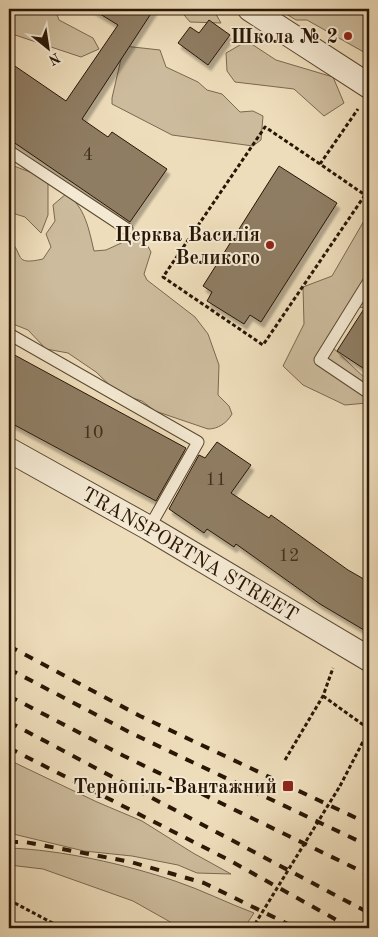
<svg xmlns="http://www.w3.org/2000/svg" width="378" height="937" font-family="'Old Standard TT',serif">
<defs>
<filter id="shadow"><feDropShadow dx="3" dy="5.5" stdDeviation="1" flood-color="#0004"/></filter>
</defs>
<rect width="100%" height="100%" fill="#edb"/>
<filter id="stains"><feTurbulence type="fractalNoise" baseFrequency=".004" numOctaves="4"/><feColorMatrix values="0 0 0 0 .2 0 0 0 0 .09 0 0 0 0 .02 0 0 0 .5 -.17"/></filter>
<radialGradient id="worn" r=".72"><stop offset=".6" stop-color="#630" stop-opacity="0"/><stop offset="1" stop-color="#630" stop-opacity=".3"/></radialGradient>
<g fill="#ccbb9c" stroke="#7a6850">
<polygon points="9,9 55,9 59,20 93,38 99,49 81,57 9,33"/>
<polygon points="179,9 213,9 221,23 190,22"/>
<polygon points="278,9 369,9 369,55 307,20 296,20"/>
<polygon points="247,41 276,60 333,77 344,103 324,116 294,89 235,82 227,71 226,53"/>
<polygon points="124,46 160,50 166,67 198,82 207,90 222,94 240,112 253,111 263,116 261,140 253,146 172,135 112,104 112,98"/>
<polygon points="9,155 14,166 48,179 48,215 41,233 25,217 9,212"/>
<path d="M66,194C85,206 89,230 94,251L106,250L130,239H144L151,252L144,274L147,280L195,317L208,334L219,365L218,395L229,406L232,414C227,423 218,429 208,429L155,411L142,401L119,394L96,372L68,353L46,349L28,330L13,324L9,318V240C25,254 12,266 43,259L51,247L46,234L55,221L53,205Z"/>
<polygon points="365,219 369,219 369,308 356,307 329,344 369,382 369,401 367,403 345,405 303,385 283,366 304,324 303,287 332,276"/>
<polygon points="9,760 97,802 142,821 193,853 231,874 197,873 178,865 132,856 84,851 9,833"/>
<path d="M9,848C62,850 124,864 175,881C202,890 227,903 254,913L244,928H181L133,901L43,869L9,865Z"/>
</g>
<g fill="#8f7d64" stroke="#281605" filter="url(#shadow)">
<polygon points="92,9 154,9 82,119 108,137 112,132 167,169 130,222 9,139 9,62 66,101 118,25"/>
<polygon points="209,20 230,35 208,65 178,43 190,27 199,33"/>
<polygon points="279,166 337,203 261,322 250,315 244,324 207,301 212,292 203,286"/>
<polygon points="369,301 369,372 337,351"/>
<polygon points="9,352 186,448 156,501 9,422"/>
<polygon points="217,442 251,465 231,493 269,518 271,515 348,570 369,582 369,633 320,604 236,544 234,547 207,529 204,533 169,509 199,455 205,458"/>
</g>
<g fill="none" stroke-linecap="round" stroke-linejoin="round">
<g stroke="#5a4832" stroke-width="13">
<g id="service">
<polyline points="9,151 127,229"/>
<polyline points="369,281 320,360 369,393"/>
<polyline points="9,334 198,442 149,528"/>
</g>
</g>
<g stroke="#5a4832" stroke-width="26">
<g id="minor">
<polyline points="250,9 369,86"/>
<path id="s1" d="M9,450L149,528L369,659"/>
</g>
</g>
<g stroke="#281605" stroke-width="3" stroke-dasharray="4 2.5" stroke-linecap="butt">
<polyline points="320,164 265,127 163,277 263,345 365,195 320,164 358,109"/>
<polyline points="323,696 369,729"/>
<polyline points="285,760 323,696 333,668"/>
<polyline points="340,786 369,730"/>
<polyline points="9,900 62,928"/>
<polyline points="252,928 255,924"/>
</g>
<use href="#service" stroke="#f4e9d3" stroke-width="11"/>
<use href="#minor" stroke="#f4e9d3" stroke-width="24"/>
<g stroke="#281605" stroke-width="4" stroke-dasharray="9 9" stroke-linecap="butt">
<polyline points="9,646 140,716 369,824"/>
<polyline points="9,669 131,733 369,846"/>
<polyline points="9,696 124,756 369,875"/>
<polyline points="9,722 369,913"/>
<polyline points="9,748 227,859 351,928"/>
<polyline points="9,842 25,842 131,862 204,883 296,928"/>
</g>
<polyline stroke="#281605" stroke-width="3" stroke-dasharray="4 2.5" stroke-linecap="butt" points="255,924 340,786"/>
</g>
<g fill="#8f2418" stroke="#f4e9d3" stroke-width="2">
<circle cx="348" cy="36" r="5"/>
<circle cx="270" cy="245" r="5"/>
<rect x="282" y="780" width="12" height="12" rx="2.5"/>
</g>
<g text-anchor="middle" stroke-width="4" stroke-linejoin="round" paint-order="stroke">
<g font-size="18" fill="#42301d">
<text x="88" y="160">4</text>
<text x="93" y="438">10</text>
<text x="216" y="485">11</text>
<text x="289" y="561">12</text>
</g>
<g font-size="20" font-weight="bold" fill="#281605" stroke="#f4e9d3" text-anchor="end">
<text x="338" y="43">Школа № 2</text>
<text x="260" y="241">Церква Василія<tspan x="260" dy="23">Великого</tspan></text>
<text x="277" y="793">Тернопіль-Вантажний</text>
</g>
<g font-size="20" fill="#281605" stroke="#f4e9d3">
<text dy="7" stroke="none"><textPath href="#s1" startOffset="209">TRANSPORTNA STREET</textPath></text>
</g>
</g>
<rect width="378" height="937" fill="none" stroke="#edb" stroke-width="30"/>
<rect x="10" y="10" width="358" height="917" fill="none" stroke="#281605" stroke-width="2.5"/>
<rect x="15" y="15" width="348" height="907" fill="none" stroke="#281605"/>
<g transform="translate(48 48) rotate(150)" stroke="#f4e9d3" stroke-width="4" paint-order="stroke">
<path d="M0-4L9 19L0 12L-9 19Z" fill="#281605"/>
<text y="-8" font-size="14" font-weight="bold" text-anchor="middle" fill="#281605">N</text>
</g>
<rect width="100%" height="100%" filter="url(#stains)"/>
<rect width="100%" height="100%" fill="url(#worn)"/>
</svg>
